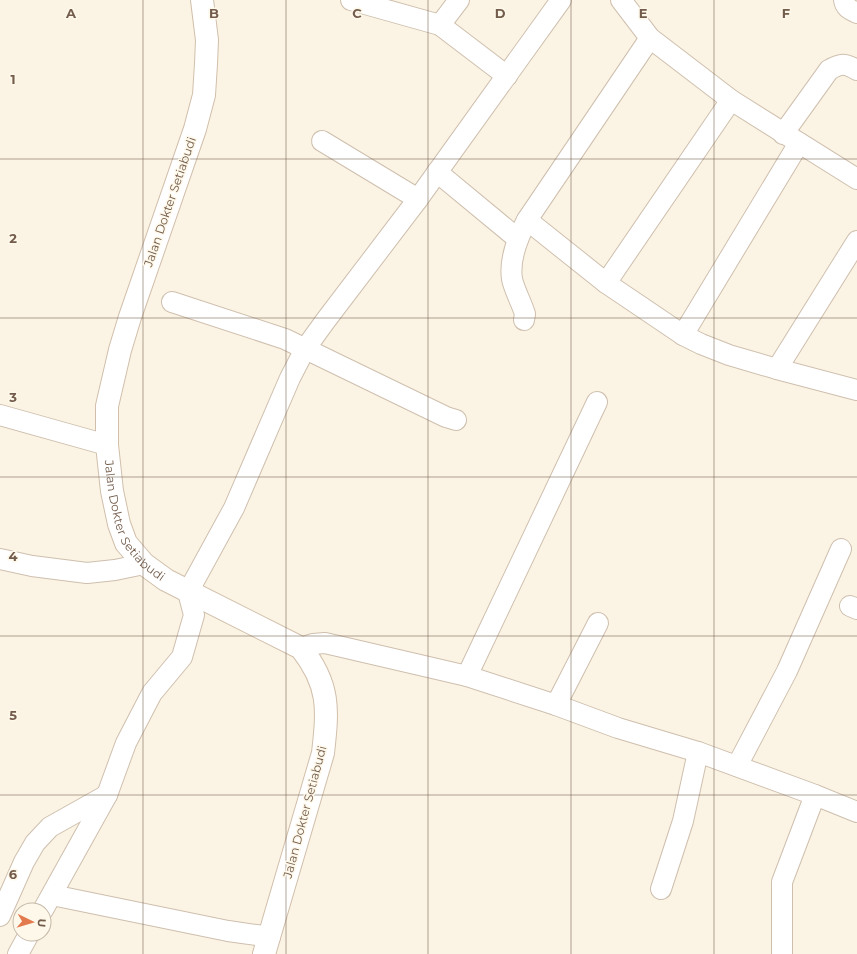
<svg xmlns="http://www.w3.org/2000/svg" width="857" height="954" font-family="Montserrat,sans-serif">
<rect width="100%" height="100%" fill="#fbf4e4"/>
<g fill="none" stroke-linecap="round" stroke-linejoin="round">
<g stroke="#cfbfae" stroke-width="22">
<g id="minor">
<polyline points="351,0 440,25 507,76"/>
<polyline points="621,0 650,38 731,100 857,179"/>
<path d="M844,0C845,8 851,10 857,13"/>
<polyline points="440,25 459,0"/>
<path d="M783,134L829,70C841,63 845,63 857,70"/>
<polyline points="322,141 418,199"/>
<polyline points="437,172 518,239"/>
<polyline points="527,220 606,283 683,335 701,344 729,355 777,369 857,390"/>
<polyline points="606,283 731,100"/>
<polyline points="172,302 285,339 446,417 456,420"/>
<path d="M524,320L525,314C522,304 514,289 512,279C509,259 518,237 527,220L650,38"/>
<polyline points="683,335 799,143"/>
<polyline points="777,369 857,241"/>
<polyline points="0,415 107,445"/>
<polyline points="0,559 32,566 87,573 115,570 144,564"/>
<polyline points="850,606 857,609"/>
<polyline points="301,648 313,644 325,643 467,676 556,705 618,728 698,752 815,795 857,812"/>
<polyline points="467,676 597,402"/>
<polyline points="556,705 598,623"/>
<polyline points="737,766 787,671 841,549"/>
<polyline points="661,889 683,821 698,752"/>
<polyline points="52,895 228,931 270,937"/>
<polyline points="43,910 107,795 126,743 152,693 182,657 194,615 188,592 234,508 290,378 305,349 326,320 418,199 561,0"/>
<polyline points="0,916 24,862 35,843 50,827 107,795"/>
<polyline points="18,954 29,934"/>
<polyline points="782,954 782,882 815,795"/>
</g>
</g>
<g stroke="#d1bfab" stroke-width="24">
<g id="secondary">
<path id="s1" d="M202,0L207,40L206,64L204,95L195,129L130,317L120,350L107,406V445L112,491L119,524L126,543L144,564L166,580L301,648C330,685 328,709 323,753L264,954"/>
</g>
</g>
<use href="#minor" stroke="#fff" stroke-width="20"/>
<use href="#secondary" stroke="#fff" stroke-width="22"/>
</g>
<path fill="none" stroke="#735c4b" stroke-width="1" stroke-opacity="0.55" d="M143,0V954M286,0V954M428,0V954M571,0V954M714,0V954M0,159H857M0,318H857M0,477H857M0,636H857M0,795H857"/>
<g text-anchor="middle" stroke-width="3" stroke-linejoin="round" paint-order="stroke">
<g font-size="12" fill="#735c4b" stroke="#fef8ea">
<text transform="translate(170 202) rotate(-71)" y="4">Jalan Dokter Setiabudi</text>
<text dy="4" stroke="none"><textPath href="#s1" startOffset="544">Jalan Dokter Setiabudi</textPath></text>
<text transform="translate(305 812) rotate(-75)" y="4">Jalan Dokter Setiabudi</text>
</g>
</g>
<g font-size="13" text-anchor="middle" font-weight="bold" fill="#735c4b" stroke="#fef8ea" stroke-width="3" stroke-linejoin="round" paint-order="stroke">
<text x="71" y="18">A</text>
<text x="214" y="18">B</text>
<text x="357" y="18">C</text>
<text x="500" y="18">D</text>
<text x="643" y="18">E</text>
<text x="786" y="18">F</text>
<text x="13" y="84">1</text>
<text x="13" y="243">2</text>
<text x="13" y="402">3</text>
<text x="13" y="561">4</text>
<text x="13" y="720">5</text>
<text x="13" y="879">6</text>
</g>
<g transform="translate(32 922) rotate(95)"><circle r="19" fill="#fef8ea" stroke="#c6baaa"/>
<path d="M0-3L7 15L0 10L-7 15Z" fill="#e27a4d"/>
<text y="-6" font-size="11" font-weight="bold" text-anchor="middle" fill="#735c4b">U</text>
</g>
</svg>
